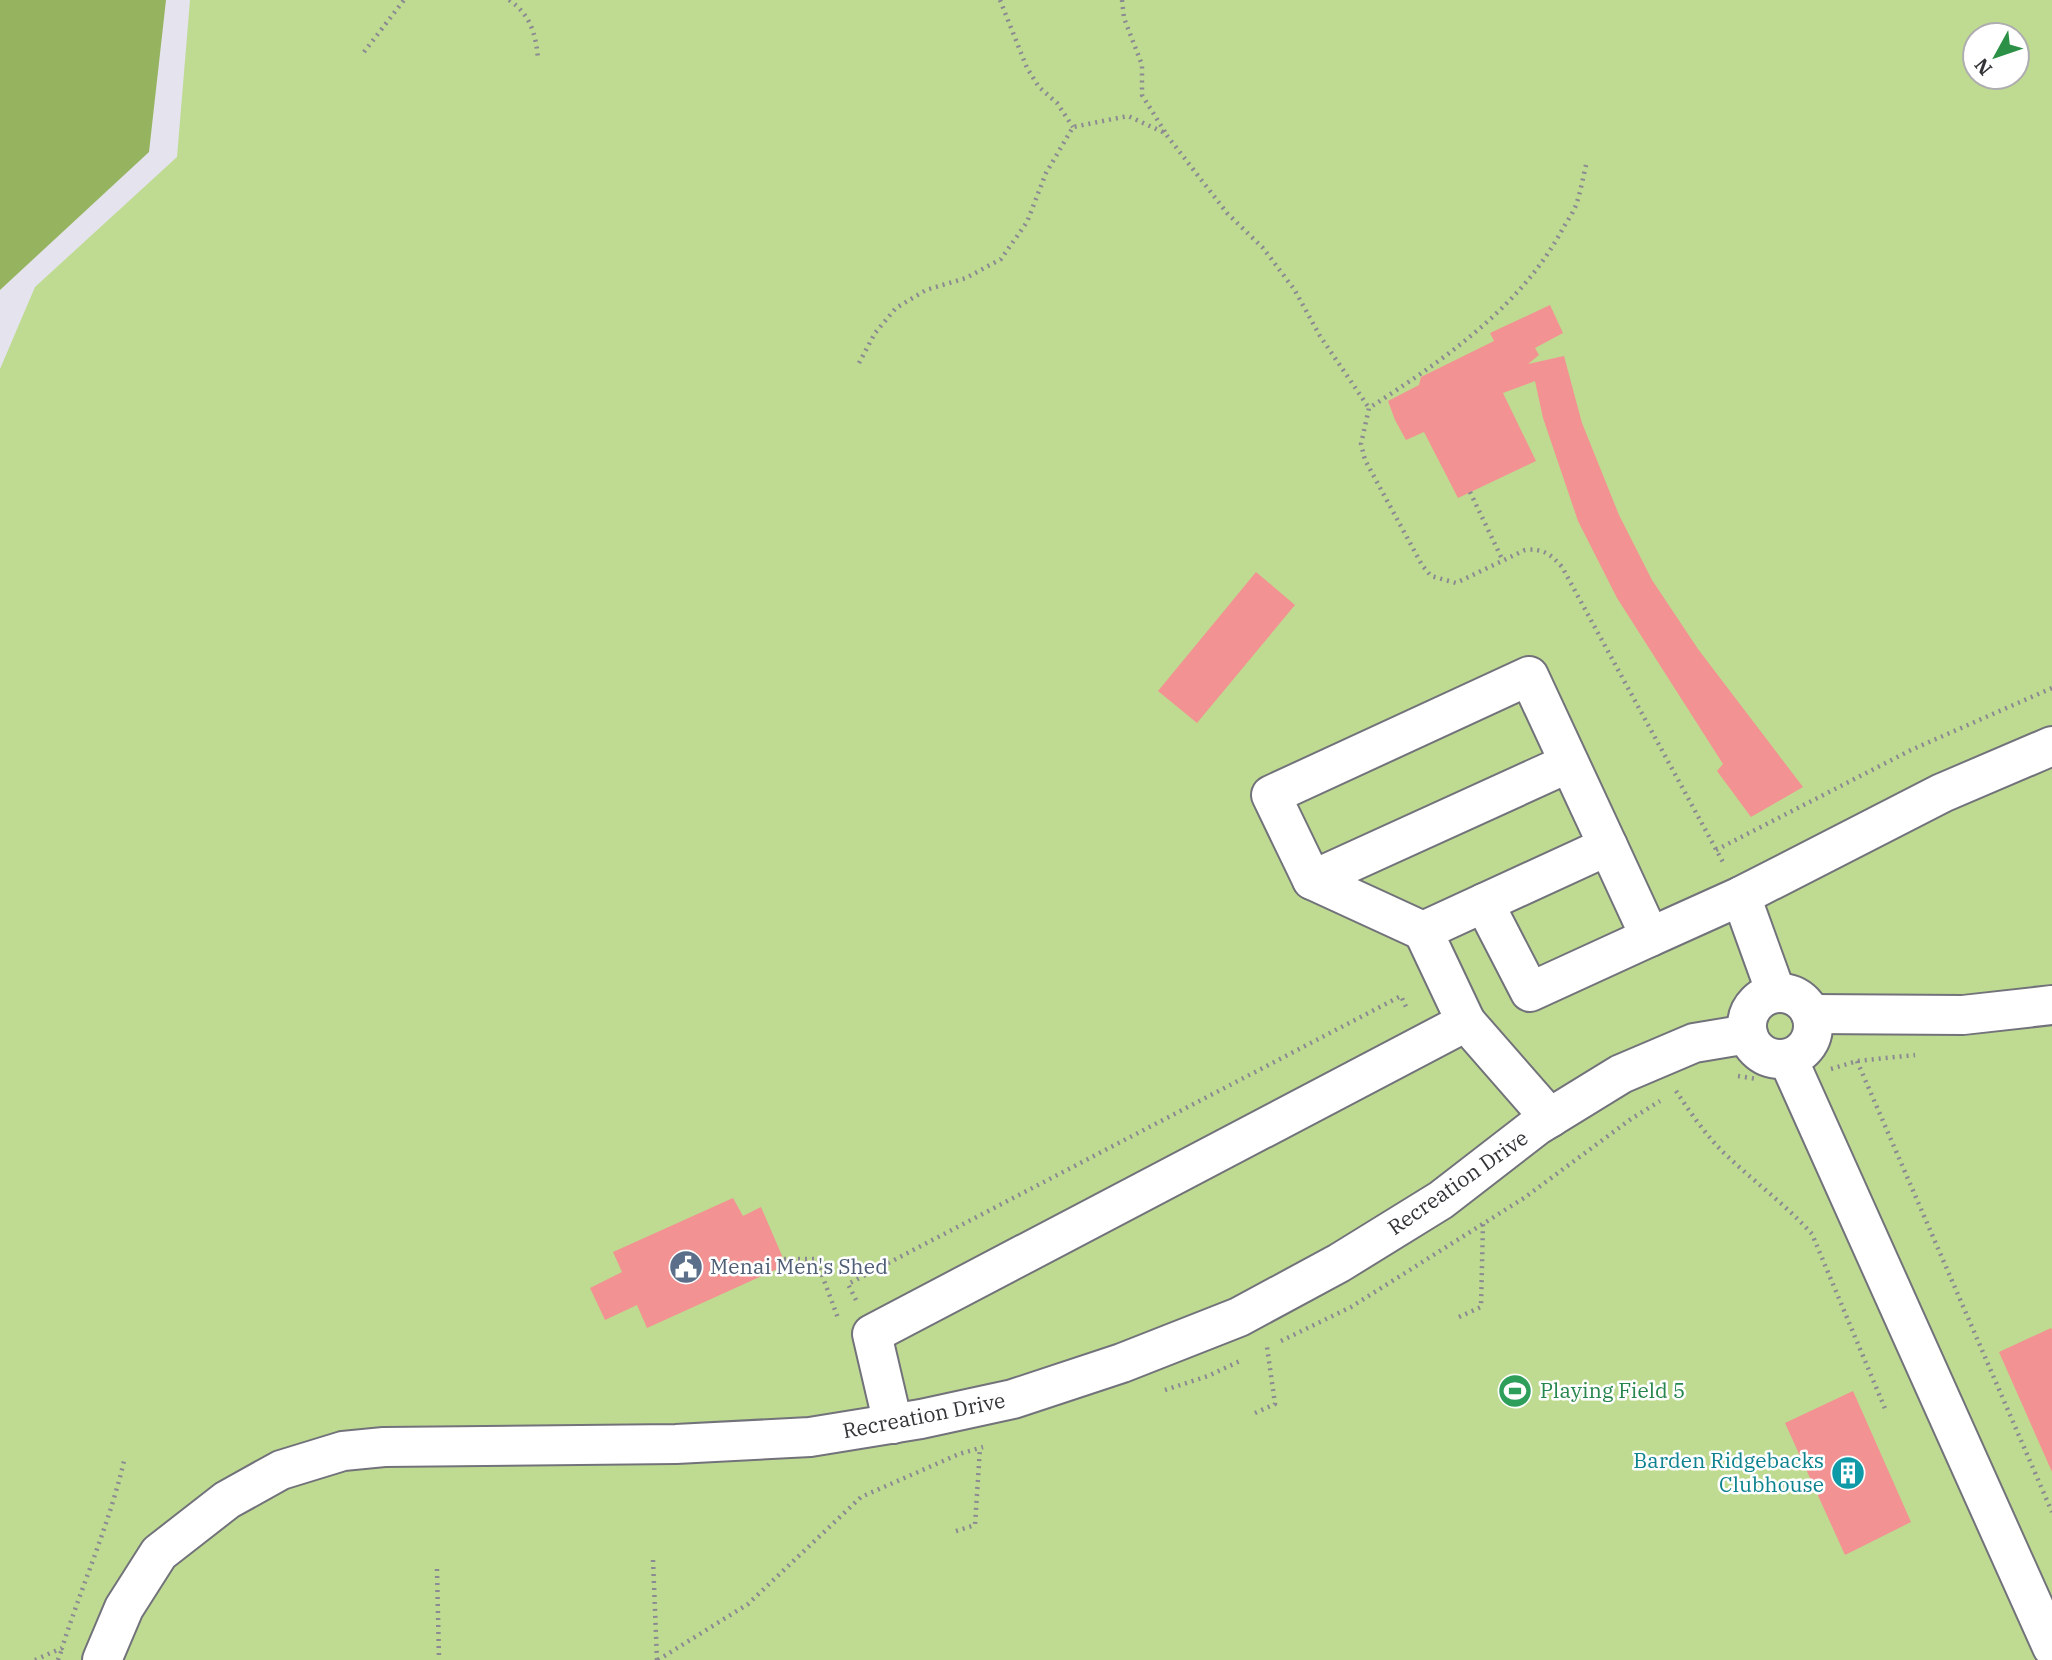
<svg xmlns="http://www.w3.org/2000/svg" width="2052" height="1660" font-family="'IBM Plex Serif',serif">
<rect width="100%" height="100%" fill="#e4e3ee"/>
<path fill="#bfdb91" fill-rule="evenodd" d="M190,0H2052V1660H0V369L35,287L177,157ZM1975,35H2017V77H1975Z"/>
<polygon fill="#96b460" points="0,0 166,0 149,152 0,290"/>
<g fill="#f29292">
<polygon points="1550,305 1563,333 1535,348 1539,355 1528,364 1564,356 1582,423 1619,515 1652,580 1698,649 1803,787 1751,817 1717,771 1723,764 1617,598 1578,521 1543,418 1535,381 1503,393 1536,461 1458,498 1424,432 1406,440 1395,420 1388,401 1419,385 1421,377 1494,341 1490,333"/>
<polygon points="1256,572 1295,605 1197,723 1158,691"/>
<polygon points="733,1198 743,1216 761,1207 786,1265 647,1328 637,1305 605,1320 590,1288 622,1272 613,1252"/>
<polygon points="2051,1328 2052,1330 2052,1472 1999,1352"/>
<polygon points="1853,1391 1911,1522 1845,1555 1785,1423"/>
</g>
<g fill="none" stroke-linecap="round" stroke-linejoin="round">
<g stroke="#72727b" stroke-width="42">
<g id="minor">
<polyline points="1312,880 1569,763"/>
<polyline points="1741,896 1776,993"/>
<polyline points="1484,903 1530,992 1650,937"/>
<polyline points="1423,931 1312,880 1271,795 1529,676 1608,846"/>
<circle cx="1780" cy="1026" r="33"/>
<polyline points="1811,1014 1963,1015 2052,1005"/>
<polyline points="1466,1022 1423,931 1608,846 1650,937 1741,896 1942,793 2052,746"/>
<polyline points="1788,1059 2052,1647"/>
<polyline points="893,1424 872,1334 1466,1022 1550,1118"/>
<polyline points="102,1660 124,1608 159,1553 227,1500 281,1470 343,1451 384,1447 676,1444 810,1437 921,1419 1013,1399 1122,1363 1239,1317 1339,1263 1441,1200 1538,1125 1621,1074 1694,1043 1748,1034"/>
</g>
</g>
<g stroke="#8b8a92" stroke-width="4.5" stroke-dasharray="2 5" stroke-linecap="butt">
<path d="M509,0C530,14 536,34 538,59"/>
<polyline points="1000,0 1027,68 1039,87 1057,103 1073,127"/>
<polyline points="1122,0 1124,18 1142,65 1142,95 1165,132"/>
<polyline points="364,52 404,0"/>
<path d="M1586,165C1583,177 1581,190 1577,202C1574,212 1567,221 1562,230C1520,308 1442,361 1369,408L1361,444L1365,460L1422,565L1431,576L1456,583L1525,550C1542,548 1551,554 1562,567L1724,864"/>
<polyline points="859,363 875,333 896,308 926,290 966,278 1001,259 1027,222 1046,173 1073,127 1128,116 1165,133 1227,213 1263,248 1294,289 1320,336 1369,408"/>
<polyline points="1470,492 1503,561"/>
<polyline points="1716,850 1911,750 2052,688"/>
<polyline points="1857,1061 2052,1512"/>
<polyline points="1831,1069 1857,1061 1915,1055"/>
<polyline points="1738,1076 1757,1079"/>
<path d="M1676,1091C1690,1112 1705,1134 1723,1152C1752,1180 1785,1204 1812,1234L1886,1411"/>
<polyline points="784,1259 816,1259 838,1318"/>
<polyline points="856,1300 848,1284 1401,996 1408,1011"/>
<polyline points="1459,1317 1481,1307 1483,1223"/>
<polyline points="1281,1341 1351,1307 1524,1198 1631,1119 1660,1101"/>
<polyline points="1165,1390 1208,1376 1242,1360"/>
<polyline points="1255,1413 1275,1404 1267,1347"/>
<polyline points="956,1531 975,1525 980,1448"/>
<polyline points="653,1560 657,1660"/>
<polyline points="437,1569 439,1660"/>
<path d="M35,1660L62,1648C82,1585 109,1525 124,1461"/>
<polyline points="58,1660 62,1649"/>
<polyline points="658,1660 748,1604 861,1497 959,1454 983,1447"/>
</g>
<use href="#minor" stroke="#fff" stroke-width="38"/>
</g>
<defs>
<g id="civic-disc" transform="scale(1.75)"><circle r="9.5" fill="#5c6f8a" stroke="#fff"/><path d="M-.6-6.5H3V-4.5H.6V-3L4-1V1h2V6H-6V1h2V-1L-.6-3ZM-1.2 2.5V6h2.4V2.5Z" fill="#fff"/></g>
<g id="stadium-disc" transform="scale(1.75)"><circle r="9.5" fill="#2e9e5b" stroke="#fff"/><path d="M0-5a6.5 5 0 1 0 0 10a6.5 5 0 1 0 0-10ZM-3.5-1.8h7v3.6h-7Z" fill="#fff"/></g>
<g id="building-disc" transform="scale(1.75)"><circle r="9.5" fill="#0f9aa8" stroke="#fff"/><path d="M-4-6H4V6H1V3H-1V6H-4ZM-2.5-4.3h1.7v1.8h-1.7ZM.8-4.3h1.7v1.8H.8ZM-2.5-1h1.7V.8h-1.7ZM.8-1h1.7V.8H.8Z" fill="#fff"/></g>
</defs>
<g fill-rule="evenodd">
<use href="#civic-disc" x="686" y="1267"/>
<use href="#stadium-disc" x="1515" y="1391"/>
<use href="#building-disc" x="1848" y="1473"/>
</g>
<g text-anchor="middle" stroke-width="5" stroke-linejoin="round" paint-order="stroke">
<g font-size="21" fill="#343337" stroke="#fff">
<text transform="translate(1458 1183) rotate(-35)" y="7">Recreation Drive</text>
<text transform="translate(924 1416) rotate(-11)" y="7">Recreation Drive</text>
</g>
<g font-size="21" fill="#4e5e75" stroke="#fff" text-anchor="start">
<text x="710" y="1274">Menai Men's Shed</text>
</g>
<g font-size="21" fill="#27864d" stroke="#fff" text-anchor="start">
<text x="1540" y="1398">Playing Field 5</text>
</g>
<g font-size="21" fill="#0d838f" stroke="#fff" text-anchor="end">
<text x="1824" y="1468">Barden Ridgebacks<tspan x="1824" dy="24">Clubhouse</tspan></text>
</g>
</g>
<g transform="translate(1996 56) rotate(230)"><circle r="33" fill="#ffffff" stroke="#aeadaf" stroke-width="2"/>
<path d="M0-5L12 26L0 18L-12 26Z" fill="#2c9147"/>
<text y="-10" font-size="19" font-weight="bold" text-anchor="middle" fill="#343337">N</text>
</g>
</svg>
